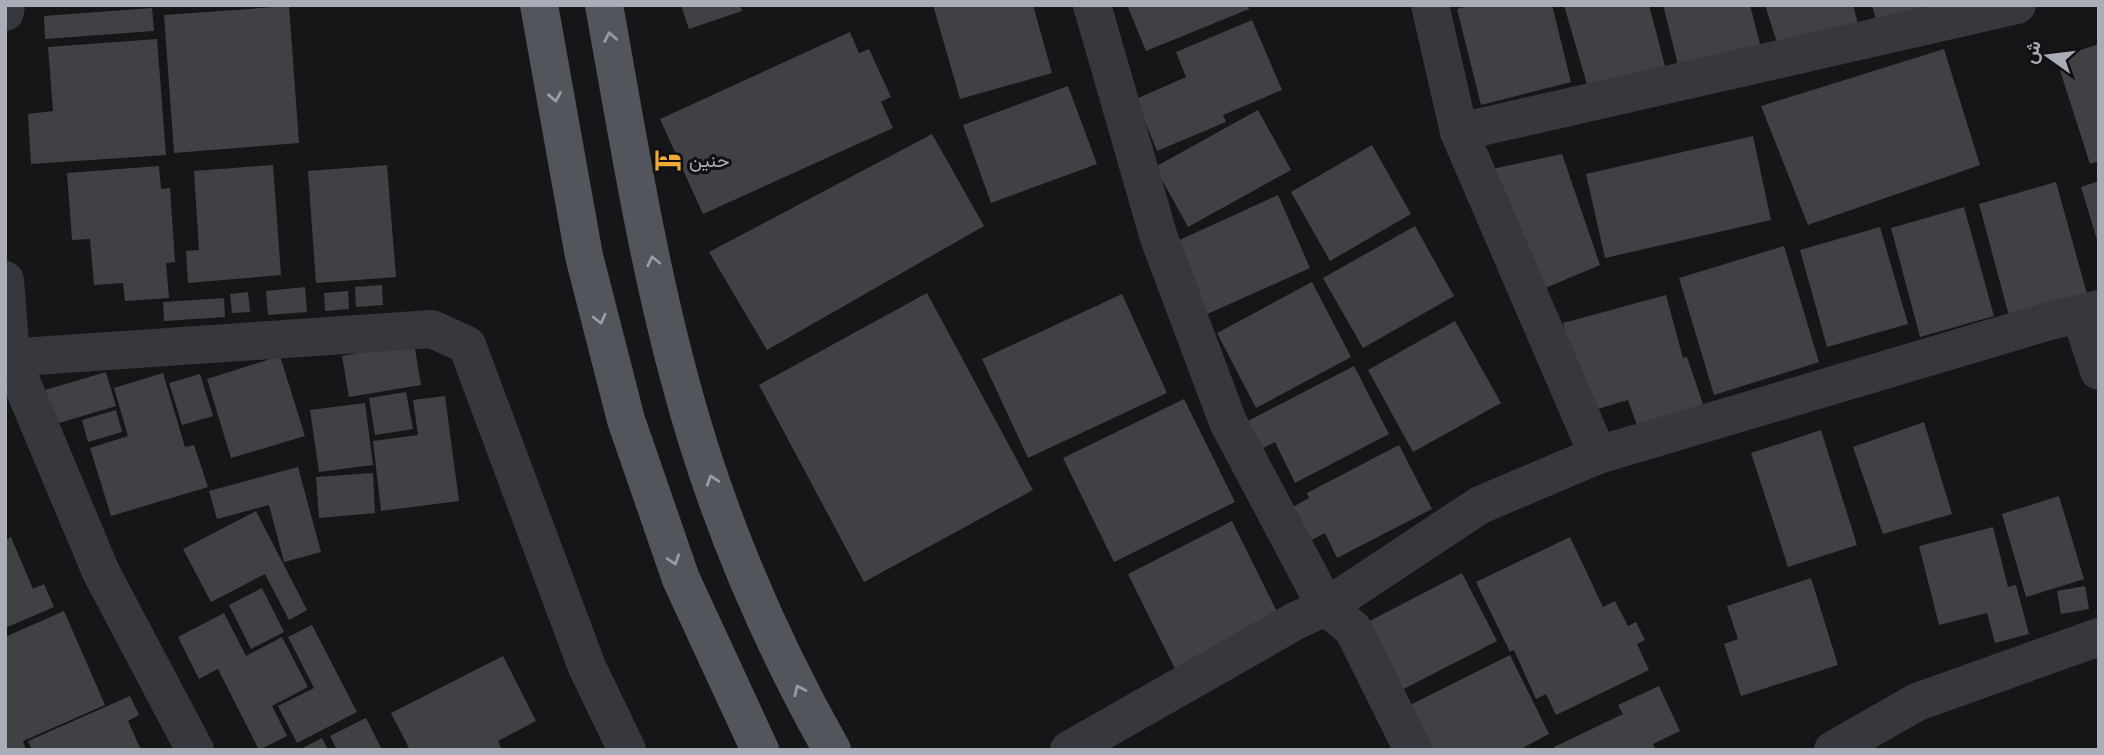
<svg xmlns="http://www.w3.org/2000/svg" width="2104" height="755" font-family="'Noto Sans',Vazirmatn,sans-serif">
<rect width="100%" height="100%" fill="#161618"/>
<g fill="#404145">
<polygon points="681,5 740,5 742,11 689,29"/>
<polygon points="933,5 1033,5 1052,73 960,99"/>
<polygon points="1127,5 1248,5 1249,9 1146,51"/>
<polygon points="1472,5 1552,5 1571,82 1481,105 1457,9"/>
<polygon points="1564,5 1649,5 1665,66 1588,88"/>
<polygon points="1663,5 1750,5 1761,48 1679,69"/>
<polygon points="1765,5 1853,5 1858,24 1779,49"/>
<polygon points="1872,5 1927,5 1927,6 1876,20"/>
<polygon points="289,6 299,143 174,153 164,15"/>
<polygon points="152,8 154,31 45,39 44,16"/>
<polygon points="1252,20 1282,90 1223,115 1226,122 1157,151 1136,99 1186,77 1176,52"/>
<polygon points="850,32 859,53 869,49 891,97 881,102 893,128 703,214 660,119"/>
<polygon points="157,39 166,155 31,164 28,114 53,111 48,47"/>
<polygon points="2099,44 2099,161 2090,164 2056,58"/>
<polygon points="1944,49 1980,165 1808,225 1761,106"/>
<polygon points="1068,86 1097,164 991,203 963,125"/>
<polygon points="1258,110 1291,170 1188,227 1155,167"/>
<polygon points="932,134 984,226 767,350 709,252"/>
<polygon points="1753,136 1771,220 1605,258 1586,174"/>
<polygon points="1372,145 1411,214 1330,261 1291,192"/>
<polygon points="1562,154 1600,265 1536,292 1487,170"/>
<polygon points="273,165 281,275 188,283 186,251 199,250 194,171"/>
<polygon points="387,165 396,277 316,283 308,171"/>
<polygon points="159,166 161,189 170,188 175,262 166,263 169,298 125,301 123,283 94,285 90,239 72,240 67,173"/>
<polygon points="2099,181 2099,243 2098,243 2081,187"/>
<polygon points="2056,182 2087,294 2009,316 1979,204"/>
<polygon points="1278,195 1310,268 1205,315 1173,243"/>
<polygon points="1964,207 1994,316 1920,337 1891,228"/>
<polygon points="1415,226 1454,296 1363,348 1323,278"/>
<polygon points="1880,227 1908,324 1827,347 1800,250"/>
<polygon points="1784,246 1819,362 1714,395 1679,278"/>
<polygon points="1312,282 1351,357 1256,408 1217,333"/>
<polygon points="382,285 383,305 356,307 355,287"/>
<polygon points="305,287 307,312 268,315 266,291"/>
<polygon points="348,291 349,309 325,311 324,293"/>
<polygon points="248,292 250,312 232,313 230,294"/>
<polygon points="927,293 1033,490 864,582 759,385"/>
<polygon points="1122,294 1167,393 1028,458 982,359"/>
<polygon points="1666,295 1683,358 1687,357 1704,407 1639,431 1628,400 1587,412 1563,323"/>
<polygon points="224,298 225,317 164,321 163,302"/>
<polygon points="1455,321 1501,403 1413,452 1368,370"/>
<polygon points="414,343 421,385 349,397 342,356"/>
<polygon points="280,356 305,436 231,458 207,379"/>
<polygon points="1354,366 1389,434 1295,483 1275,442 1257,451 1244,423"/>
<polygon points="106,372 116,406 56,424 45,390"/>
<polygon points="163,373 185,447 194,445 208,487 111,516 90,448 128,436 114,388"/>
<polygon points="200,374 213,416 182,425 169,383"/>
<polygon points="406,392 413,429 375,435 369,398"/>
<polygon points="445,396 459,501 381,511 373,441 418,435 413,400"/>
<polygon points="1184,399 1235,502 1114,562 1063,458"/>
<polygon points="365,403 373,465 319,472 310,410"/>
<polygon points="116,410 122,432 88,442 82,420"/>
<polygon points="1924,422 1952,514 1883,534 1853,447"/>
<polygon points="1821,430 1857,545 1788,567 1751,453"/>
<polygon points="1399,445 1432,509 1337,558 1325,533 1308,542 1291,508 1309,498 1307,493"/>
<polygon points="298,467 321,552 284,562 269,505 217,519 209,491"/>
<polygon points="373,473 375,513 319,518 316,477"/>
<polygon points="2059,496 2084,579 2026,597 2002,514"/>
<polygon points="256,511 307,610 289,620 265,574 211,602 183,549"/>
<polygon points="1232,521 1280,618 1176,671 1128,574"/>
<polygon points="1993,527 2008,587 2016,585 2029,634 1995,643 1987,613 1939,625 1919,546"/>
<polygon points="11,537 33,589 44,584 54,607 5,628 5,540"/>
<polygon points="1570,537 1603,607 1615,601 1628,626 1636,622 1645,640 1637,644 1649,670 1556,715 1546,694 1536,699 1514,650 1510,652 1476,582"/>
<polygon points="1462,573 1497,641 1394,694 1360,626"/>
<polygon points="1811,578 1838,665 1741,696 1724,644 1738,639 1727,606"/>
<polygon points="2085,586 2089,609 2061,614 2057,591"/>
<polygon points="262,588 284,632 251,649 229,605"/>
<polygon points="64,611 105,705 23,741 26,750 5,750 5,637"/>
<polygon points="224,613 246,656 282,637 308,687 272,706 287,736 259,750 218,669 199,679 178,637"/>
<polygon points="312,625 357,712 297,743 278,706 314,688 288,637"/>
<polygon points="1510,655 1549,734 1519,750 1429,750 1408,706"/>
<polygon points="503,656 536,721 498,741 502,750 410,750 391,713"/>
<polygon points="1659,686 1680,731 1653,744 1656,750 1555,750 1554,747 1623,714 1618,705"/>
<polygon points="130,696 139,715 128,721 141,750 32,750 28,741"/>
<polygon points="366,718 382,750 337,750 330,736"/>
<polygon points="322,738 328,750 299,750"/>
</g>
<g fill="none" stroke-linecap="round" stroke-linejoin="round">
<g stroke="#37383d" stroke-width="38">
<polyline points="1092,5 1159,238 1228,422 1326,607 1353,629 1413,750"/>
<polyline points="1430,5 1459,132 1598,455"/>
<polyline points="5,12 6,5"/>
<polyline points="1459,132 2017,5"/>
<polyline points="5,280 11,357 101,572 195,750"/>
<polyline points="2080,314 2099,371"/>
<polyline points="5,358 432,329 467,345 587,667 627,750"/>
<polyline points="1069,750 1297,620 1326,607 1480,505 1598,455 2046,322 2099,309"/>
<polyline points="1833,750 1917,702 2099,637"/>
</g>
<g stroke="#53555c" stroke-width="38">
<polyline points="539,5 584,256 626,420 681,579 760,750"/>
<path d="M604,5C627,132 647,260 681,384C715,511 767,635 832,750"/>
</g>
</g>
<defs><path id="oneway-chevron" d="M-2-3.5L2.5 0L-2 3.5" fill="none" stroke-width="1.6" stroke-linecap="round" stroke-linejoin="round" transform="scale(1.75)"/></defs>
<g stroke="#979ba6">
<use href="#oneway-chevron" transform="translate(610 37) rotate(-101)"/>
<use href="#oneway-chevron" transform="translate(555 97) rotate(80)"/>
<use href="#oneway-chevron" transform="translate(653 261) rotate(-103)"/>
<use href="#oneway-chevron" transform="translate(600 319) rotate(76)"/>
<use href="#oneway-chevron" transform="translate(712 480) rotate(-108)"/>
<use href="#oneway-chevron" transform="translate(674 560) rotate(71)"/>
<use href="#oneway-chevron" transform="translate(799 690) rotate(-115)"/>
</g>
<defs>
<g id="hotel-bare" transform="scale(2.1)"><path d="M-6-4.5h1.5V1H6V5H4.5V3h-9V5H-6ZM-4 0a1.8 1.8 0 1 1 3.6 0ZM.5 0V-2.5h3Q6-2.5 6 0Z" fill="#eeab37" stroke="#111113" stroke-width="2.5" paint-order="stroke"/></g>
</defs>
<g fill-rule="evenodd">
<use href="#hotel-bare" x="668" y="160"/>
</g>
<g text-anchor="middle" stroke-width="6" stroke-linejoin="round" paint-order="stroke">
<g font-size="19" fill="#a8adb8" stroke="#111113" text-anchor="start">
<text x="689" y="167">حنين</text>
</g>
</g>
<rect width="2104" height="755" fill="none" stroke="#a8adb8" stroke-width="14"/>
<g transform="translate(2048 56) rotate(284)" stroke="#111113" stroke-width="5" paint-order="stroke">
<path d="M0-5L12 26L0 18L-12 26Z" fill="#a8adb8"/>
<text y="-10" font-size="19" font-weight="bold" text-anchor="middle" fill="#a8adb8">ش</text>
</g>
</svg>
